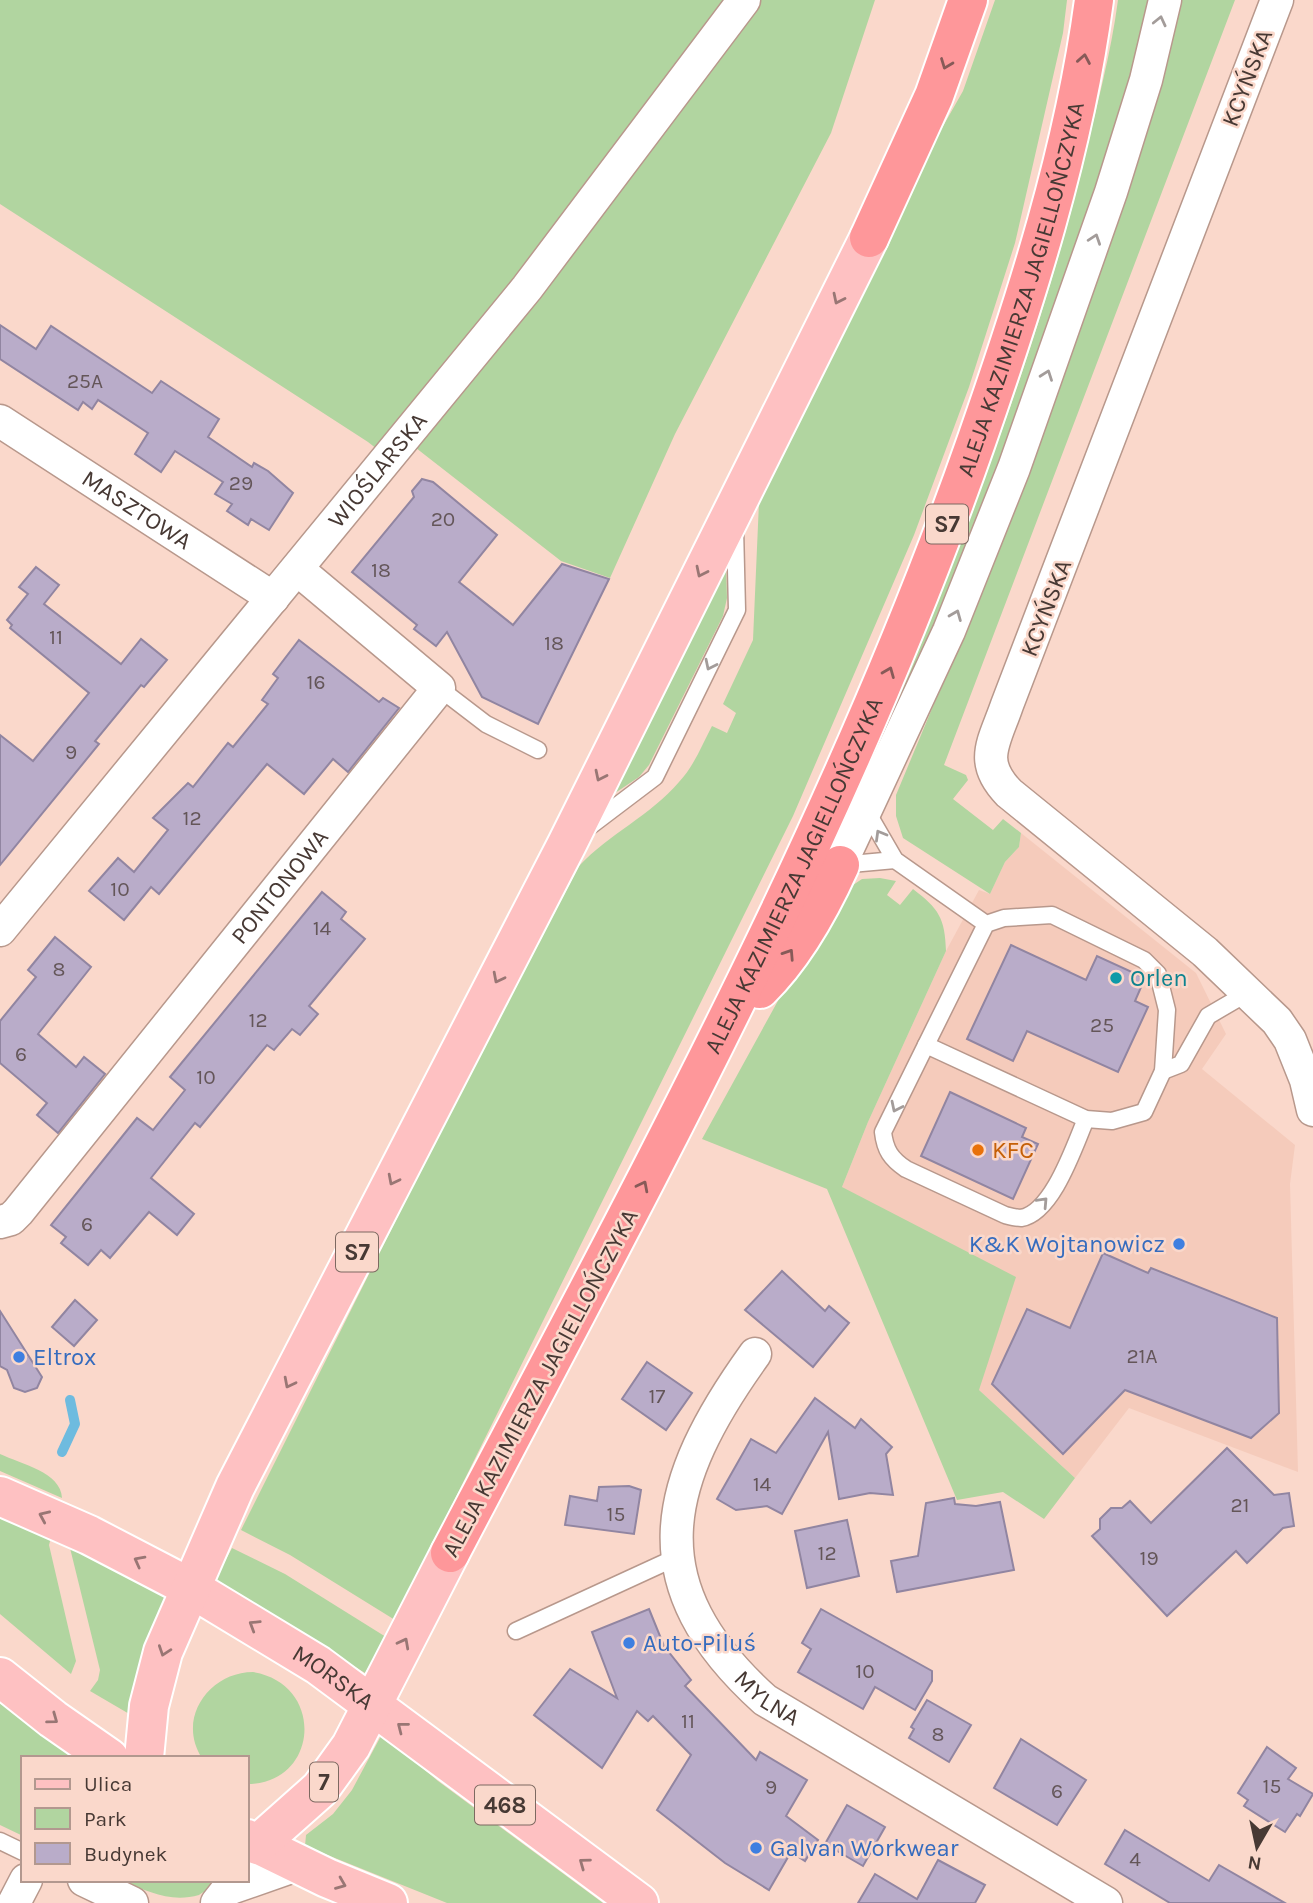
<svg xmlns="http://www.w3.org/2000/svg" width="1313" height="1903" font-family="Karla,sans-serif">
<rect width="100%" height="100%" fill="#fad8cb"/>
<polygon fill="#f5cbbb" points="1021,833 1196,973 1226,1034 1202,1069 1295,1145 1290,1184 1298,1472 1129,1408 1075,1478 979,1390 842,1187 868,1122 946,951 979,890 990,894 1005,862 1019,847"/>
<g fill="#b1d5a0">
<polygon points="0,0 875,0 831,133 675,434 610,578 561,561 416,448 400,467 368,442 0,204"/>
<path d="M995,0H1067L1063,33L1015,243L969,387L914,535L793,816L395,1620L290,1555L241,1530L432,1148L579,866C609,834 651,815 679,782C694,766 702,745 712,726L727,733L736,713L723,704L753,640L759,502L896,209L963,91Z"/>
<path d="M1118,0H1152L1131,85L1029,388L943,606L836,842C931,619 1026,397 1084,161C1096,108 1111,54 1118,0Z"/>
<polygon points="1180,0 1235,0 944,765 966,775 968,780 953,799 993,830 1003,819 1021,833 1019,847 1005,862 990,894 903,838 896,816 896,795 996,555 1008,516 1061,384 1142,144 1167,61"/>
<polygon points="726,567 727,598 723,616 649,765 639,777 615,793"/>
<path d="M880,878L896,881L887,895L900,905L913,889C939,909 945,918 946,951L868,1122L842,1187L1016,1277L979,1390L1075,1478L1044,1519L1003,1492L957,1500L827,1189L702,1139L835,897L862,879Z"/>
<path d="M0,1454C21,1464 61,1472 62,1498L0,1471Z"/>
<polygon points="0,1513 52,1534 49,1545 76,1661 71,1674 0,1614"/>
<polygon points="70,1548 174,1599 131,1715 90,1691 98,1680 100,1670"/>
<polygon points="232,1548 285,1574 386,1637 365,1673 215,1580"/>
<path d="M253,1672C326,1684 319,1784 247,1784V1758H202C176,1718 210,1672 253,1672Z"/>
<polygon points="0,1703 78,1758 23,1758 23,1836 0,1825"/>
<polygon points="382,1734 438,1781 603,1903 447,1903 305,1846 306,1835 333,1814 352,1790"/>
<path d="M121,1880H215C212,1888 206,1890 199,1895C171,1903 149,1892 121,1880Z"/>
</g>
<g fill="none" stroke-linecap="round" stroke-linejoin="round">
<polyline stroke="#6ebbdf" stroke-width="10" points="62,1452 75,1424 70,1400"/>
</g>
<g fill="#b9acc9" stroke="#9185a1" stroke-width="2">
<polygon points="0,325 36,349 51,326 152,393 161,381 219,419 208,437 252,467 254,463 268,471 293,493 269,530 251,519 248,525 227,511 232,504 215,494 223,482 175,451 161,472 135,454 148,433 98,400 92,409 83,402 78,410 0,359"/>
<polygon points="422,479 433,482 497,535 459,582 513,625 562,564 609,579 538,724 482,697 447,632 436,646 414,629 417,625 352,572 414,497 412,491"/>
<polygon points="36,567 59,585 44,604 121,664 141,639 167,660 144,687 141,685 95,741 99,744 0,865 0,735 33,761 89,693 10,628 12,625 7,620 28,594 19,587"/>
<polygon points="299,640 379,702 383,698 399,708 348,772 333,759 304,794 267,764 159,894 151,887 124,920 89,891 118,858 134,872 168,830 153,818 188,783 193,787 228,743 233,747 268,704 262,700 278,678 273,674"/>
<polygon points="322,892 346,912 341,919 365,939 309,1006 318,1014 300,1035 292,1029 274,1050 267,1045 200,1127 195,1123 151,1178 194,1214 177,1235 149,1212 110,1258 101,1250 88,1265 61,1243 66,1237 51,1225 137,1118 153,1130 185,1090 170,1077"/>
<polygon points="55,937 91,967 38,1034 76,1067 84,1057 105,1074 58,1133 37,1115 47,1103 0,1063 0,1021 36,977 28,970"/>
<polygon points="1011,945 1086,980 1097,956 1145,978 1135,1001 1148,1007 1118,1072 1027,1031 1013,1061 967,1039"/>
<polygon points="950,1092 1026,1128 1022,1137 1038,1144 1013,1199 921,1156"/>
<polygon points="1103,1253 1148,1273 1151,1268 1277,1318 1279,1413 1251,1438 1125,1390 1063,1454 992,1384 1027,1309 1070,1328"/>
<polygon points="782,1271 825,1311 829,1306 849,1323 813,1367 745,1310"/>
<polygon points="75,1300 97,1320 74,1346 52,1327"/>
<polygon points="0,1311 42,1377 37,1388 25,1392 14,1388 7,1370 0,1366"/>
<polygon points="647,1362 692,1393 666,1430 622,1399"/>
<polygon points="815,1398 855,1428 861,1419 892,1447 886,1454 893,1495 870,1493 839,1499 828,1432 782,1514 767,1506 736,1510 717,1499 751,1439 776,1453"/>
<polygon points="1227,1448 1274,1495 1289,1493 1294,1526 1283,1528 1247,1563 1236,1551 1167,1616 1092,1536 1100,1529 1100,1519 1111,1508 1122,1508 1130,1501 1151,1523"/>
<polygon points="629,1486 641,1490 634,1534 565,1525 570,1496 597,1501 599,1487"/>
<polygon points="954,1498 955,1504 976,1506 1000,1502 1014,1570 897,1592 891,1561 918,1556 926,1503"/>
<polygon points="847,1520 859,1576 807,1588 795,1531"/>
<polygon points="649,1609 664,1646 691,1680 685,1686 756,1760 760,1752 807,1780 786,1816 818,1840 805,1861 791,1852 769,1890 725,1863 657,1810 691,1755 653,1716 648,1721 637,1711 602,1768 534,1715 570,1669 617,1698 592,1632"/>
<polygon points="821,1609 932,1671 932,1681 915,1710 875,1687 863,1709 798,1672 811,1649 802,1643"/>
<polygon points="927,1700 971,1725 949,1762 909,1738 914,1729 911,1727"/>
<polygon points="1021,1739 1086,1780 1057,1825 994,1788"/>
<polygon points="1267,1747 1296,1768 1288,1779 1313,1794 1300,1816 1297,1814 1285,1832 1244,1806 1248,1800 1238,1793"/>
<polygon points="847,1805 885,1827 863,1866 825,1844"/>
<polygon points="1125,1830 1209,1881 1219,1865 1285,1903 1170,1903 1105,1864"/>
<polygon points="938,1860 985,1885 975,1903 858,1903 875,1874 917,1899"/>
</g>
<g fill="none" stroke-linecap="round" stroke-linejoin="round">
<g stroke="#b8988c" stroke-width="19">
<g id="service">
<polyline points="439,688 486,724 538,750"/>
<polyline points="866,810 895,860 986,924 1004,918 1052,915 1144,960 1158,974 1167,1010 1163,1071 1144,1112 1112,1121 1086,1119 926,1045 986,924"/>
<polyline points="585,830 655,777 737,610 735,528"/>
<polyline points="840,865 895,860"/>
<path d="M926,1045L883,1132C885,1150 891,1159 906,1169L1005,1215C1009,1216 1016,1218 1021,1218C1053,1213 1075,1144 1086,1119"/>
<polyline points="1163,1071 1181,1064 1208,1016 1249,992"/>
<polyline points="516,1631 677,1557"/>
<polyline points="0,1841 23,1852"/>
</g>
</g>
<g stroke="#b8988c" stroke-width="35">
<g id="minor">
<path d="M1277,0L1007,705C994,743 978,761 1009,793L1205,952L1277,1021L1290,1040L1306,1080L1313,1110"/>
<path id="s1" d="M0,421L273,598"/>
<polyline points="840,865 949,631 1014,468 1111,192 1146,80 1165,0"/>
<path id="s2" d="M0,930L527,288L744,0"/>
<path id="s3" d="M0,1222L11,1219L18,1212L439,688L297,569"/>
<path id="s4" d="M755,1354C662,1483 636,1584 765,1700L1106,1903"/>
<polyline points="84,1880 132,1903"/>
<polyline points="14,1903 26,1880"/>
<polyline points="217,1903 228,1889 297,1865"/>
</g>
</g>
<g stroke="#fff" stroke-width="42">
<g id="primary">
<path id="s5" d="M0,1496L89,1535L189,1587L318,1665L639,1903"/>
<polyline points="0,1677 53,1719 109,1758"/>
<polyline points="144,1758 149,1706 163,1652 235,1487 567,844 869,238"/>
<polyline points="247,1839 327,1878 388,1903"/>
<polyline points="257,1845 320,1789 351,1746 450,1553"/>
</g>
</g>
<g stroke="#fff" stroke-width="42">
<g id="motorway">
<polyline points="869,238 934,96 968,0"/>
<path d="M760,989C795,955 820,909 840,865"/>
<path id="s6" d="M450,1553C640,1190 840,830 976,442C1026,299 1074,151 1094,0"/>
</g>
</g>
<use href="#service" stroke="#fff" stroke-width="16"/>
<use href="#minor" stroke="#fff" stroke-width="32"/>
<use href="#primary" stroke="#fec1c2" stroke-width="38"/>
<use href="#motorway" stroke="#fe979a" stroke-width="38"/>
</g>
<defs><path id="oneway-chevron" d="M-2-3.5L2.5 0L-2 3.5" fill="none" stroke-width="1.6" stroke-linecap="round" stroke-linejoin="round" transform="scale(1.75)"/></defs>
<g stroke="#a39c9a">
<use href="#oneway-chevron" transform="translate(1160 21) rotate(-77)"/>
<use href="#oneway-chevron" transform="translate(1095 239) rotate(-71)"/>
<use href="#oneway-chevron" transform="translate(1047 375) rotate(-70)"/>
<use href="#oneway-chevron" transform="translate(956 615) rotate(-68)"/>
<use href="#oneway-chevron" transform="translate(710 665) rotate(116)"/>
<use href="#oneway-chevron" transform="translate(880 835) rotate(-120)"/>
<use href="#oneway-chevron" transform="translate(896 1107) rotate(116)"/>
<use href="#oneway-chevron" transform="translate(1043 1202) rotate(-47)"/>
</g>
<g stroke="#875a58">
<use href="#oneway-chevron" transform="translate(1084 59) rotate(-80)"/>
<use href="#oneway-chevron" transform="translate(946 64) rotate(111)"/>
<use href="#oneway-chevron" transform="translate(889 672) rotate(-68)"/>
<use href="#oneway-chevron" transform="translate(789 954) rotate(-57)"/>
<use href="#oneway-chevron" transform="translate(643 1186) rotate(-63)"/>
</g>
<g stroke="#997674">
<use href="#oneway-chevron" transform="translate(838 299) rotate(116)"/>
<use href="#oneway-chevron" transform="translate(701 572) rotate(116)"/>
<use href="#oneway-chevron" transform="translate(600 776) rotate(116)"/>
<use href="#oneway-chevron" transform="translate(498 978) rotate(117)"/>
<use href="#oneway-chevron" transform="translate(393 1180) rotate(117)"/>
<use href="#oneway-chevron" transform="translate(289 1383) rotate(117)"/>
<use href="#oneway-chevron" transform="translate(44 1516) rotate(-156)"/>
<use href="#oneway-chevron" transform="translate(139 1561) rotate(-152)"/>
<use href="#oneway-chevron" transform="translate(254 1625) rotate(-148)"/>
<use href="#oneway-chevron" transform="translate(404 1643) rotate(-62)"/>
<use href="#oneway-chevron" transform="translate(164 1651) rotate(109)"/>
<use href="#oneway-chevron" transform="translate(53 1719) rotate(36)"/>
<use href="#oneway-chevron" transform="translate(402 1727) rotate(-142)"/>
<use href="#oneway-chevron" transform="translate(584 1863) rotate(-144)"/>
<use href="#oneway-chevron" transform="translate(341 1884) rotate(22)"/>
</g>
<circle fill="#0f9aa8" stroke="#fad8cb" stroke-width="2.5" cx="1116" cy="978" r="7"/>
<circle fill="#e8710a" stroke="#fad8cb" stroke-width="2.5" cx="978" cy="1150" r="7"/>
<g fill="#3f7fe0" stroke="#fad8cb" stroke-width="2.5">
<circle cx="1179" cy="1244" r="7"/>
<circle cx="19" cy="1357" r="7"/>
<circle cx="629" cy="1643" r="7"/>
<circle cx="756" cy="1848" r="7"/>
</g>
<g text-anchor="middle" stroke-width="5" stroke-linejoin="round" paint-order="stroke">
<g font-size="21" fill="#645659">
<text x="85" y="388">25A</text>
<text x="241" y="490">29</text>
<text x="443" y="526">20</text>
<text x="381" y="577">18</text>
<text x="56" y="644">11</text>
<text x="554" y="650">18</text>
<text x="316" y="689">16</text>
<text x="71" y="759">9</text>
<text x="192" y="825">12</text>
<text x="120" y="896">10</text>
<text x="322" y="935">14</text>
<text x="59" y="976">8</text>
<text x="258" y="1027">12</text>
<text x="1102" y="1032">25</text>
<text x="21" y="1061">6</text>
<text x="206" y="1084">10</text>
<text x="87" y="1231">6</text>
<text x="1142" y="1363">21A</text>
<text x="657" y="1403">17</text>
<text x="762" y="1491">14</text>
<text x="1240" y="1512">21</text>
<text x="616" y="1521">15</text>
<text x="827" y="1560">12</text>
<text x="1149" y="1565">19</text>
<text x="865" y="1678">10</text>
<text x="688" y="1728">11</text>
<text x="938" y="1741">8</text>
<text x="1272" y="1793">15</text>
<text x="771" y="1794">9</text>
<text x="1057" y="1798">6</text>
<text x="1135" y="1866">4</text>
</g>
<g fill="#fad8cb" stroke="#7d6961" stroke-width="2">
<rect x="926" y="504.5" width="42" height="39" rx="5"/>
<rect x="336" y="1232.5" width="42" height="39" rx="5"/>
<rect x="310" y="1762.5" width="28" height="39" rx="5"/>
<rect x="475" y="1785.5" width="60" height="39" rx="5"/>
</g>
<g font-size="23" font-weight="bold" fill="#473934">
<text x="947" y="532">S7</text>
<text x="357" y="1260">S7</text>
<text x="324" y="1790">7</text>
<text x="505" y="1813">468</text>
</g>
<g font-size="24" fill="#473934" stroke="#fad8cb">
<text transform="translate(1247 78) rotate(-69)" y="8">KCYŃSKA</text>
<text dy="8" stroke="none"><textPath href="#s6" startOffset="1390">ALEJA KAZIMIERZA JAGIELLOŃCZYKA</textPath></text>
<text dy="8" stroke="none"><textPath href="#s2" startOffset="595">WIOŚLARSKA</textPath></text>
<text dy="8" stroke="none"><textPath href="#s1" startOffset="163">MASZTOWA</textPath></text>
<text transform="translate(1046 608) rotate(-69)" y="8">KCYŃSKA</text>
<text dy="8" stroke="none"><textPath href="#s6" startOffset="760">ALEJA KAZIMIERZA JAGIELLOŃCZYKA</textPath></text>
<text dy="8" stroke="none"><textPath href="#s3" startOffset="439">PONTONOWA</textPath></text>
<text transform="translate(540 1383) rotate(-62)" y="8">ALEJA KAZIMIERZA JAGIELLOŃCZYKA</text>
<text dy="8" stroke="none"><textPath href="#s5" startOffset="380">MORSKA</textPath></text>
<text dy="8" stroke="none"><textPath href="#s4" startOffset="394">MYLNA</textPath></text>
</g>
<g font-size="24" fill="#0d838f" stroke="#fad8cb" text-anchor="start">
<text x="1130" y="986">Orlen</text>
</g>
<g font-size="24" fill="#c56008" stroke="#fad8cb" text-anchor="start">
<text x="992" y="1158">KFC</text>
</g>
<g font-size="24" fill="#366cbe" stroke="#fad8cb" text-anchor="start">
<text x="1165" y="1252" text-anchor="end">K&amp;K Wojtanowicz</text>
<text x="33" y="1365">Eltrox</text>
<text x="643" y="1651">Auto-Piluś</text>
<text x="770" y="1856">Galvan Workwear</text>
</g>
</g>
<rect x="21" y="1756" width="228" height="126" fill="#fad8cb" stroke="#b2988f" stroke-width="2"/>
<rect x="35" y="1779" width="35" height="10" fill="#fec1c2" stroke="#b2988f" stroke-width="2"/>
<text x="84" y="1791" font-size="21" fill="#473934">Ulica</text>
<rect x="35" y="1808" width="35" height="21" fill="#b1d5a0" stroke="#b2988f" stroke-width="2"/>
<text x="84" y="1826" font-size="21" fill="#473934">Park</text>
<rect x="35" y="1843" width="35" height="21" fill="#b9acc9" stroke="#b2988f" stroke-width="2"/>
<text x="84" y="1861" font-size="21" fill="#473934">Budynek</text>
<g transform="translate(1257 1847) rotate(189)" stroke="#fad8cb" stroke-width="5" paint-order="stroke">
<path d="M0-5L12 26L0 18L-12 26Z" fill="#473934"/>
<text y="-10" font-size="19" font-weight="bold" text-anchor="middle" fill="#473934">N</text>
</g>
</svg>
